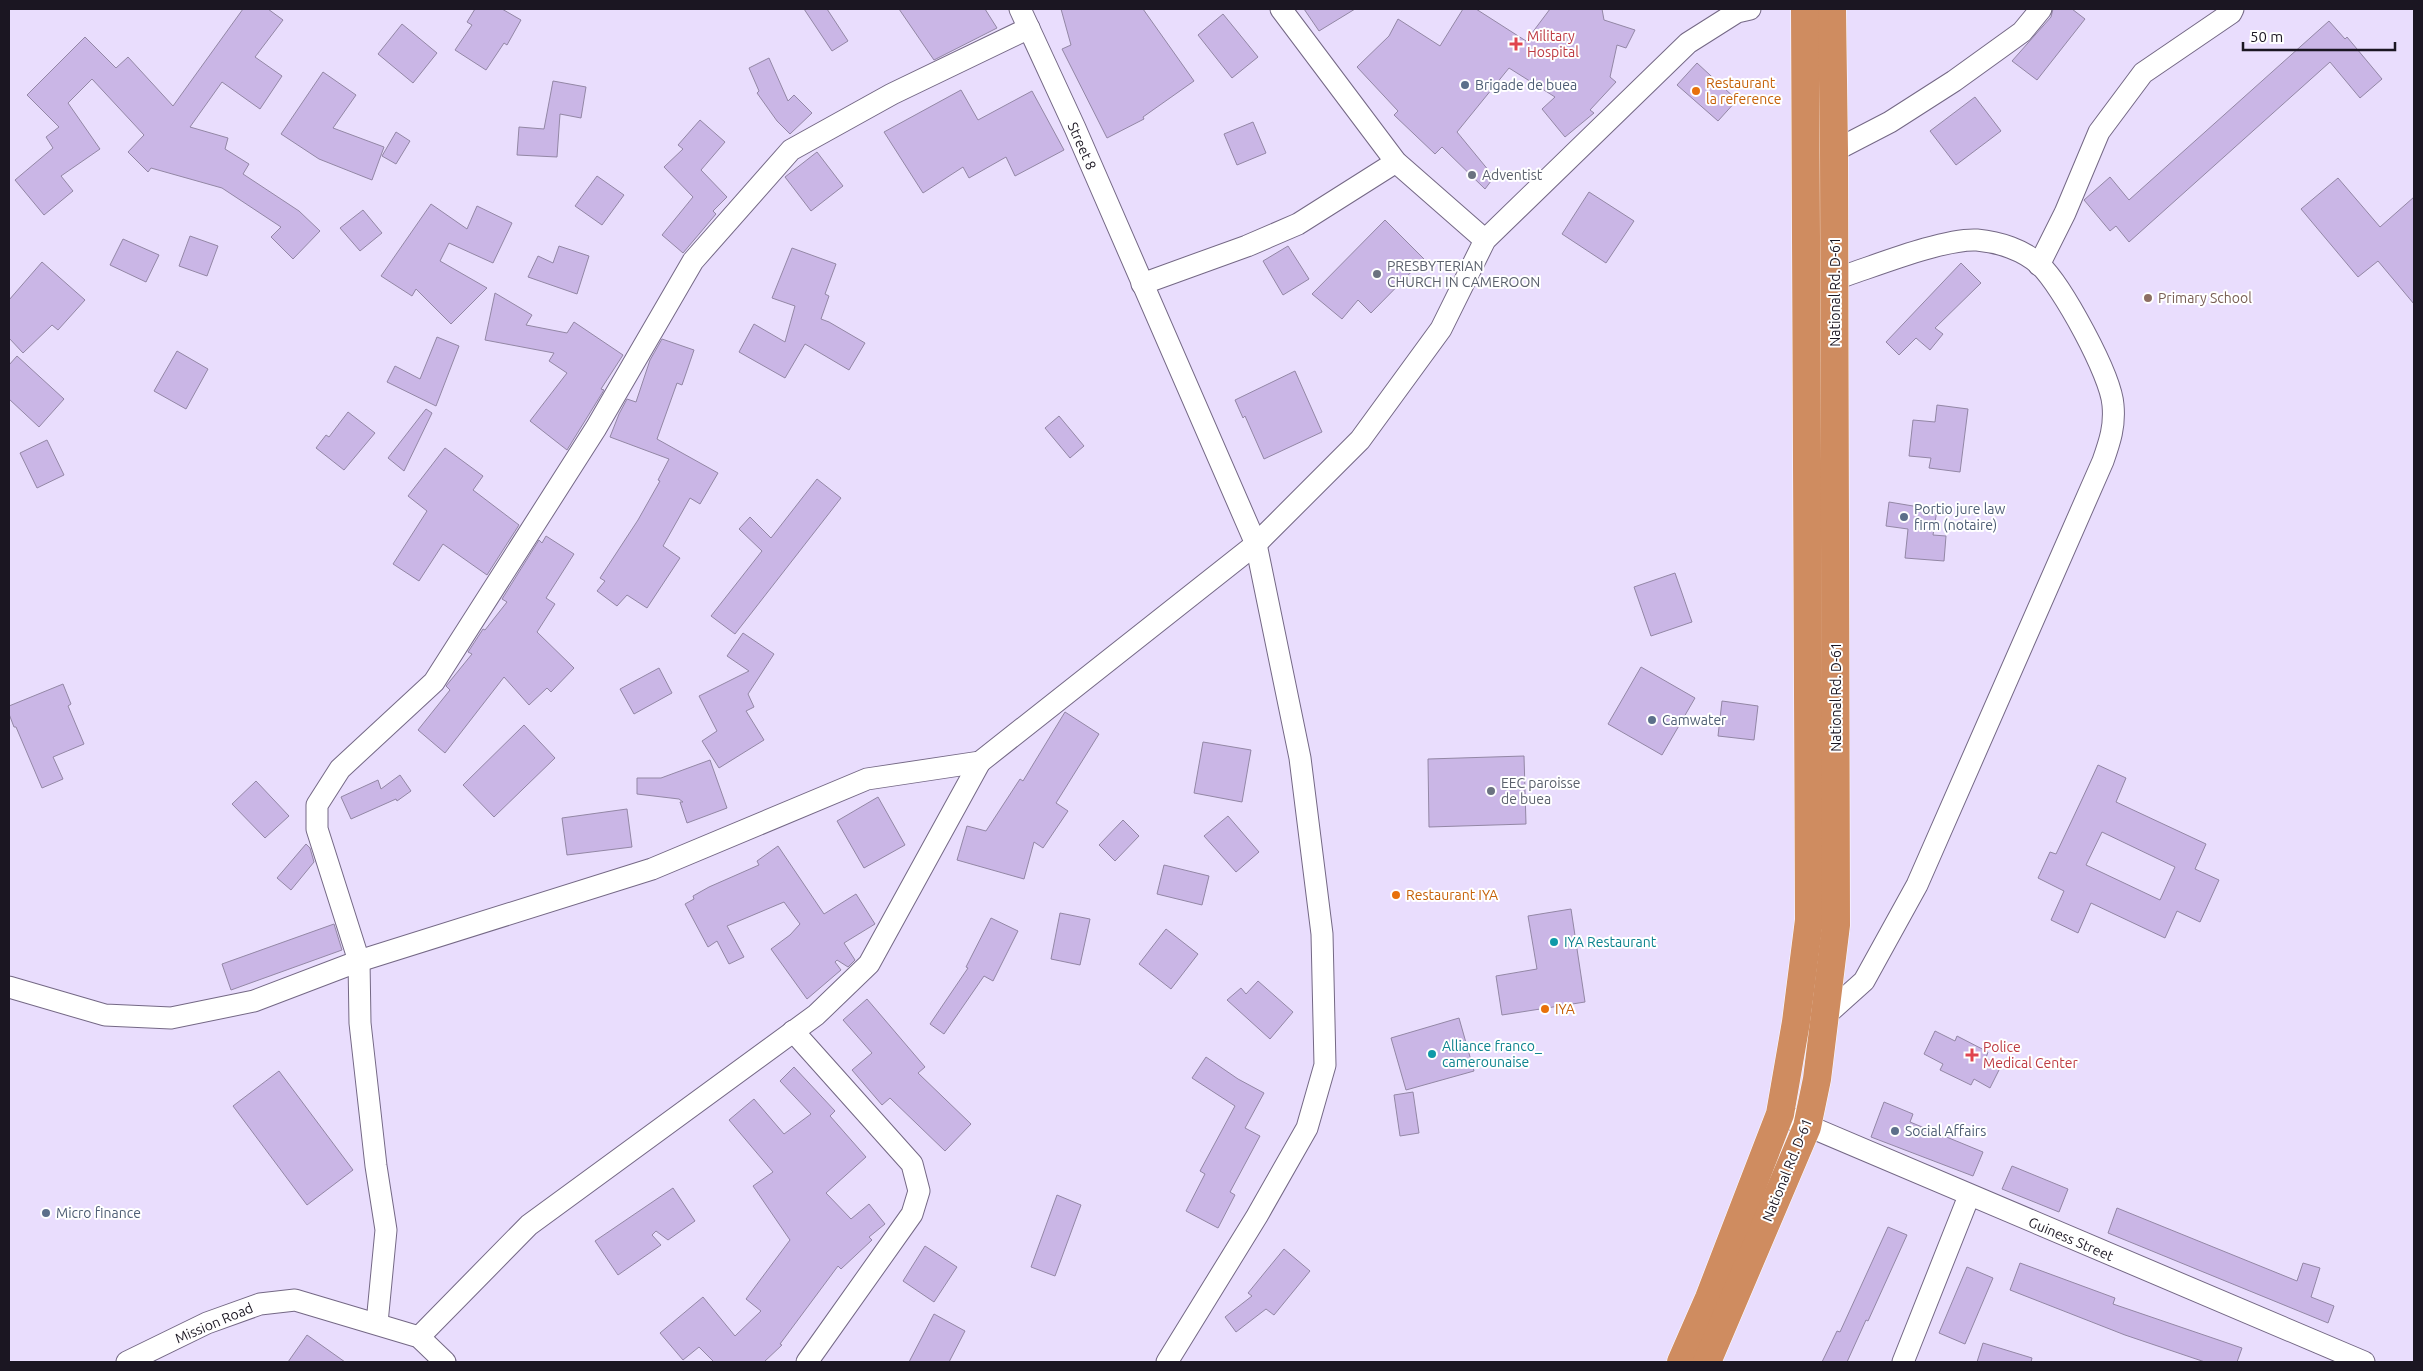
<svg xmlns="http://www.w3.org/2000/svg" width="2423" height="1371" font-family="Ubuntu,sans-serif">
<rect width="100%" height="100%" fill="#e9ddfd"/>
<g fill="#cab6e6" stroke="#9387a5" fill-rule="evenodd">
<polygon points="243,9 268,9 283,20 255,57 282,76 260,109 222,82 190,127 228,138 225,149 249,164 243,174 299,211 320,231 293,259 271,237 281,227 222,188 151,168 148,172 128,152 144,135 92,79 68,103 100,149 61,176 73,191 44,215 15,180 53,148 46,137 59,127 27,95 85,37 116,68 128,57 173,106"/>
<polygon points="475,9 502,9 521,20 507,45 504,43 486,70 455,50 472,25 467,22"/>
<polygon points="804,9 827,9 848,41 832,51"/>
<polygon points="899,9 985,9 997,28 934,60"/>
<polygon points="1061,9 1143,9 1194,81 1143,117 1144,119 1107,138 1062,49 1071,45"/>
<polygon points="1304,9 1355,9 1319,31"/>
<polygon points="1463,9 1476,9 1526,41 1550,9 1602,9 1604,20 1635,30 1626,48 1617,45 1610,77 1616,82 1590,110 1594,113 1565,137 1542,109 1555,97 1509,68 1457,132 1494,177 1485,189 1442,147 1435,154 1394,115 1398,111 1357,67 1389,36 1398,19 1440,46"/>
<polygon points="2053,9 2072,9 2085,19 2037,80 2012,61 2051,17"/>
<polygon points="1223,14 1258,57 1232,78 1198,35"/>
<polygon points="2329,21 2345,39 2347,37 2382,79 2360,98 2330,62 2129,242 2116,226 2110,231 2084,200 2110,177 2129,200"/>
<polygon points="402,24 437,53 413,83 378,54"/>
<polygon points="769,58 788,101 794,95 812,113 790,134 777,121 757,93 759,91 749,68"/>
<polygon points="1697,63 1737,100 1718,121 1677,85"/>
<polygon points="323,72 356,95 333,128 384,147 372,180 319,159 281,134"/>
<polygon points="553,81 586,87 581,118 560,114 557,157 517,155 519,127 544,129"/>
<polygon points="961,90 978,120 1032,91 1064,150 1015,176 1006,157 969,178 963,167 923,193 884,132"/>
<polygon points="1975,97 2001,131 1956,165 1930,131"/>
<polygon points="700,120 725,142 701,170 727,197 713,211 716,214 683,253 662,235 693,197 664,167 683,149 678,145"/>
<polygon points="1253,122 1266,153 1237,165 1224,134"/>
<polygon points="396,132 410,141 396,164 382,156"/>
<polygon points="817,152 843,186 811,211 785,177"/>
<polygon points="597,176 624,195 602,225 575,206"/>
<polygon points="2338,178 2380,227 2414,197 2414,304 2378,261 2358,277 2301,209"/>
<polygon points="1589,192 1634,221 1606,263 1562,234"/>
<polygon points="431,204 467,229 477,206 512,223 493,263 449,243 440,261 487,288 451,324 416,289 412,296 381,276"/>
<polygon points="363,210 382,233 360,251 340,228"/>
<polygon points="1385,220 1424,259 1371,313 1358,300 1342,319 1312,294"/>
<polygon points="190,236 218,246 207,276 179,266"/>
<polygon points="123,239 159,255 146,282 110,265"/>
<polygon points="559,246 589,256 577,294 528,277 538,256 553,263"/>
<polygon points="1288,246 1309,279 1283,295 1263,261"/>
<polygon points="792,248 836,264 825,294 829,296 821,319 829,322 865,343 849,370 805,344 785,378 739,352 754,324 785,342 795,306 772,298"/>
<polygon points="42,262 85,300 58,330 52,325 23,353 9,338 9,300"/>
<polygon points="1961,263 1981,283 1935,328 1943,334 1930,350 1916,338 1899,355 1886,342"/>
<polygon points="495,293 532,315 526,325 567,333 574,322 623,355 601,389 604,390 567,450 530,421 567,373 549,361 554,353 485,340"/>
<polygon points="437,337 459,346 436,406 387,382 395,366 420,379"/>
<polygon points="662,339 694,350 682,385 677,383 657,439 718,473 700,504 690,498 663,546 680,558 647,608 627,595 617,606 597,591 605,581 600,578 638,520 660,481 658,480 669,459 610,437 619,414 627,399 636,402 650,360"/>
<polygon points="177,351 208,369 186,409 154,391"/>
<polygon points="17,356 64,399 39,427 9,399 9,365"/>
<polygon points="1295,371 1322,432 1264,459 1245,416 1243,418 1235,400"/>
<polygon points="1937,405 1968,409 1960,472 1929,468 1931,458 1909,456 1913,420 1935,422"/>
<polygon points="426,409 432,413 404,471 388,458"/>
<polygon points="348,412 375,433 344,470 316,448 326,435 329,437"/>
<polygon points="1059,416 1084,446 1070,458 1045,428"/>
<polygon points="47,440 64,475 37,488 20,453"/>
<polygon points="445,448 483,476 473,490 519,525 487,575 443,544 419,581 393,564 427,511 408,496"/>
<polygon points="817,479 841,498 735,634 711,616 762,551 739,529 750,517 771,538"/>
<polygon points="1889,502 1937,510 1933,535 1946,536 1944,561 1905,558 1908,529 1886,526"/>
<polygon points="546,536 574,554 546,598 555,604 537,632 574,668 551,692 547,688 529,705 504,677 445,753 418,730 450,690 446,686 472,654 468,652 483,629 485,630 507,602 502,599 539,540 542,543"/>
<polygon points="1675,573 1692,622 1651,636 1634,587"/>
<polygon points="743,633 774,654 748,694 754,707 746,711 764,740 719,768 702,741 717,731 699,696 749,671 727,656"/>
<polygon points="1641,667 1695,698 1662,755 1608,724"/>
<polygon points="659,668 672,693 634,714 620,689"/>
<polygon points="63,684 71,704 68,706 84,744 53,757 63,779 42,788 16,727 14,727 9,714 9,706"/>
<polygon points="1722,701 1758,706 1754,740 1718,736"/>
<polygon points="1065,712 1099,734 1056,803 1068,811 1043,848 1034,842 1024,879 957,860 967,826 986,831 1020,779 1023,781"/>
<polygon points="524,725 555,758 494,817 463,785"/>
<polygon points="1203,742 1251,750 1242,802 1194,793"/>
<polygon points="1524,756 1526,824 1429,827 1428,759"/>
<polygon points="710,760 727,808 687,823 680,802 683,802 679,799 637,794 637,778 661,778"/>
<path d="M2098,765L2126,778L2116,802L2206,844L2195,869L2219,880L2200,922L2177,911L2165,938L2091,903L2078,933L2051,920L2064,891L2038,878L2050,852L2056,854ZM2102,832L2175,867L2160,900L2086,865Z"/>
<polygon points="400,775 411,791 397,801 396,799 351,819 341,797 378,780 381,789"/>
<polygon points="256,781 289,816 265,838 232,804"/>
<polygon points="878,797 905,845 864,868 837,821"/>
<polygon points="627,809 632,847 567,855 562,818"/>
<polygon points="1228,816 1259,852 1236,872 1204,836"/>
<polygon points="1123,820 1139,836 1115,861 1099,845"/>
<polygon points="306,844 310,848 314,862 291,890 277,878"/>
<polygon points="778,846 824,914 856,894 875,924 844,943 855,960 848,967 837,960 835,962 841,970 807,999 771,949 790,935 800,924 784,902 727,926 744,957 729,964 717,941 708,947 685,904 694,899 693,896 709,887 759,865 757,861"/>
<polygon points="1164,865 1209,876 1202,905 1157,894"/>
<polygon points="1571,909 1585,1002 1502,1015 1496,976 1537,969 1528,916"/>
<polygon points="1060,913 1090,919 1080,965 1051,959"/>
<polygon points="991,918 1018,931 993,981 984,976 944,1034 930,1024 968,968 966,967"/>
<polygon points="334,924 342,950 231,990 222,964"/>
<polygon points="1166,929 1198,954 1171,989 1139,964"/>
<polygon points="1258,981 1293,1012 1270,1039 1227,1000 1241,988 1246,994"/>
<polygon points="867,999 925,1067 918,1073 971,1124 945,1151 890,1098 882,1105 852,1070 872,1053 843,1020"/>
<polygon points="1459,1018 1474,1071 1406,1090 1391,1038"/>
<polygon points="1935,1031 1955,1041 1957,1036 1988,1052 1986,1058 2001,1066 1990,1088 1974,1079 1971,1085 1940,1070 1943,1064 1924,1054"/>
<polygon points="1206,1057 1238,1079 1264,1093 1245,1128 1260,1136 1230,1192 1235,1195 1218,1228 1186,1211 1205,1174 1200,1171 1235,1106 1192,1078"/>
<polygon points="794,1067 835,1111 830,1116 866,1157 826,1193 851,1219 869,1204 885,1224 869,1237 872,1240 841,1269 838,1266 780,1344 782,1345 764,1362 714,1362 699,1347 683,1360 660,1333 703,1297 735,1336 761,1311 746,1299 790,1240 753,1186 773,1172 729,1120 754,1099 784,1134 811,1114 780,1081"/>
<polygon points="279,1071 353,1170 307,1205 233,1106"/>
<polygon points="1413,1092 1419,1133 1400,1136 1394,1095"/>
<polygon points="1884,1102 1913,1114 1910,1122 1983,1152 1973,1176 1871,1137"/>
<polygon points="2012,1166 2068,1189 2059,1212 2002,1189"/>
<polygon points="673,1188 695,1221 668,1240 656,1231 652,1235 661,1245 618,1275 595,1241"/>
<polygon points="1057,1195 1081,1205 1055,1276 1031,1267"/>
<polygon points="2117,1208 2297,1281 2303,1263 2320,1268 2311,1297 2334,1306 2328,1323 2108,1233"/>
<polygon points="1888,1227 1907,1235 1868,1321 1866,1320 1847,1362 1822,1362 1837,1331 1840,1332"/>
<polygon points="925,1246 957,1267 934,1302 903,1281"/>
<polygon points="1284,1249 1310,1271 1274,1315 1266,1309 1236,1332 1225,1317 1252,1296 1248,1293"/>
<polygon points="2020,1263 2115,1298 2113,1304 2242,1348 2237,1362 2205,1362 2125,1335 2010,1290"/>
<polygon points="1967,1267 1993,1278 1965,1344 1939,1333"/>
<polygon points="934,1314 965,1331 949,1362 909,1362"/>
<polygon points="307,1335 345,1362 288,1362"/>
<polygon points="1983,1343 2032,1358 2031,1362 1977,1362"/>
</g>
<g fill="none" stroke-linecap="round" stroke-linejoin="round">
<g stroke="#746885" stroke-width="23">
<g id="street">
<polyline points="1020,9 1075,128 1256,544 1300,758 1322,934 1325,1065 1307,1128 1257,1216 1167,1362"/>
<polyline points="1281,9 1396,162 1485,240"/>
<polyline points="1834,151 1890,122 1954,81 2022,32 2041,9"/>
<polyline points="2039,265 2065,213 2099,132 2143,73 2231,13 2233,9"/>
<polyline points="1142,284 1247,246 1298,224 1396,162"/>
<polyline points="9,987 105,1015 171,1018 254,1001 359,961 652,869 867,779 980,762 1256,544 1360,440 1441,329 1485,240 1688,43 1737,12 1750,9"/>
<path d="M1826,1015L1864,981L1917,885L2103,461C2110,441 2115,426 2113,405C2111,375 2062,286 2040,265C2024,250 1999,242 1977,240C1943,238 1870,268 1835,279"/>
<polyline points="793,1031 912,1164 919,1191 912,1214 807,1362"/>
<polyline points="1780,1114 2364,1362"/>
<polyline points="377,1323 386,1230 376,1166 360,1023 359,961 317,829 317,805 340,769 434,682 596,428 693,261 791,150 892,94 1029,28"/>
<polyline points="419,1337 529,1225 816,1015 869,964 980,762"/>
<polyline points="127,1362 207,1323 260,1304 295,1300 419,1337 445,1362"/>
<polyline points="1903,1362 1969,1196"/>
</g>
</g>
<g stroke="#fff" stroke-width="29">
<g id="highway">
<polyline points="1681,1362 1709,1298 1780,1114 1796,1022 1809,920 1805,9"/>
<polyline points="1707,1362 1807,1127 1817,1079 1836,925 1834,151 1832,9"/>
</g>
</g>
<use href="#street" stroke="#fff" stroke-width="21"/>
<use href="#highway" stroke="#cf8c60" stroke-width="28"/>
</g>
<g fill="#e0444e" stroke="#fff" stroke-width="2">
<path d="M1513.5 36.5h5v5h5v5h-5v5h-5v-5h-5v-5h5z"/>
<path d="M1969.5 1047.5h5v5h5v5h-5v5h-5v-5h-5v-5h5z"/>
</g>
<g fill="#5c6f8a" stroke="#fff" stroke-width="2">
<circle cx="1465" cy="85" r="5"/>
<circle cx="1904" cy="517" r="5"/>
<circle cx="1652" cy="720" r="5"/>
<circle cx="1895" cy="1131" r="5"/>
<circle cx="46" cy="1213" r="5"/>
</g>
<g fill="#e8710a" stroke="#fff" stroke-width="2">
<circle cx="1696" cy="91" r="5"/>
<circle cx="1396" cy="895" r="5"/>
<circle cx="1545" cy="1009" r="5"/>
</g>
<g fill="#6b7280" stroke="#fff" stroke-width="2">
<circle cx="1472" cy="175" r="5"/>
<circle cx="1377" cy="274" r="5"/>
<circle cx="1491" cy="791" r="5"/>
</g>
<circle fill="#8d6e63" stroke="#fff" stroke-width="2" cx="2148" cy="298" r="5"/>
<g fill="#0f9aa8" stroke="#fff" stroke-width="2">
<circle cx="1554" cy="942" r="5"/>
<circle cx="1432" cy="1054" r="5"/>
</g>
<g text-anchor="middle" stroke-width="4" stroke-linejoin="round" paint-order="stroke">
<g font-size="14" fill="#be3a42" stroke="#fff" text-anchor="start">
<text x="1527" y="41">Military<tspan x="1527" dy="16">Hospital</tspan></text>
<text x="1983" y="1052">Police<tspan x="1983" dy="16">Medical Center</tspan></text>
</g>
<g font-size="14" fill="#c56008" stroke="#fff" text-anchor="start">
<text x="1706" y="88">Restaurant<tspan x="1706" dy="16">la reference</tspan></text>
<text x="1406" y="900">Restaurant IYA</text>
<text x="1555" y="1014">IYA</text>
</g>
<g font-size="14" fill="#4e5e75" stroke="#fff" text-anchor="start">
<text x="1475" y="90">Brigade de buea</text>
<text x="1914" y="514">Portio jure law<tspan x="1914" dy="16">firm (notaire)</tspan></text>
<text x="1662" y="725">Camwater</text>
<text x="1905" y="1136">Social Affairs</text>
<text x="56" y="1218">Micro finance</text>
</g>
<g font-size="14" fill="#1b1622" stroke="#fff">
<text transform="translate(1082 146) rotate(66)" y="5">Street 8</text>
<text transform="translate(1835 292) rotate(-90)" y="5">National Rd. D-61</text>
<text transform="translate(1836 697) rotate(-90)" y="5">National Rd. D-61</text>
<text transform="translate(1787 1170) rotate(-68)" y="5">National Rd. D-61</text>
<text transform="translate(2071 1239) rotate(23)" y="5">Guiness Street</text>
<text transform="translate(214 1323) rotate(-23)" y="5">Mission Road</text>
</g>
<g font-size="14" fill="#5b616d" stroke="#fff" text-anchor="start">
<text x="1482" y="180">Adventist</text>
<text x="1387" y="271">PRESBYTERIAN<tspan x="1387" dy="16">CHURCH IN CAMEROON</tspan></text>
<text x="1501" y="788">EEC paroisse<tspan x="1501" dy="16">de buea</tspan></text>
</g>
<g font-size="14" fill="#785e54" stroke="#fff" text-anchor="start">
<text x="2158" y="303">Primary School</text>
</g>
<g font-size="14" fill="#0d838f" stroke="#fff" text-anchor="start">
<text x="1564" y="947">IYA Restaurant</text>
<text x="1442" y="1051">Alliance franco_<tspan x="1442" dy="16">camerounaise</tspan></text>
</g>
</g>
<rect width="2423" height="1371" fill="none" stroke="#1b1622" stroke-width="20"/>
<path d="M2243 42v8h152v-8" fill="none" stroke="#1b1622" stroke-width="2.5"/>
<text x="2250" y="42" font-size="15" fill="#1b1622" stroke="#ffffff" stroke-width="4" paint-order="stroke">50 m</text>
</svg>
